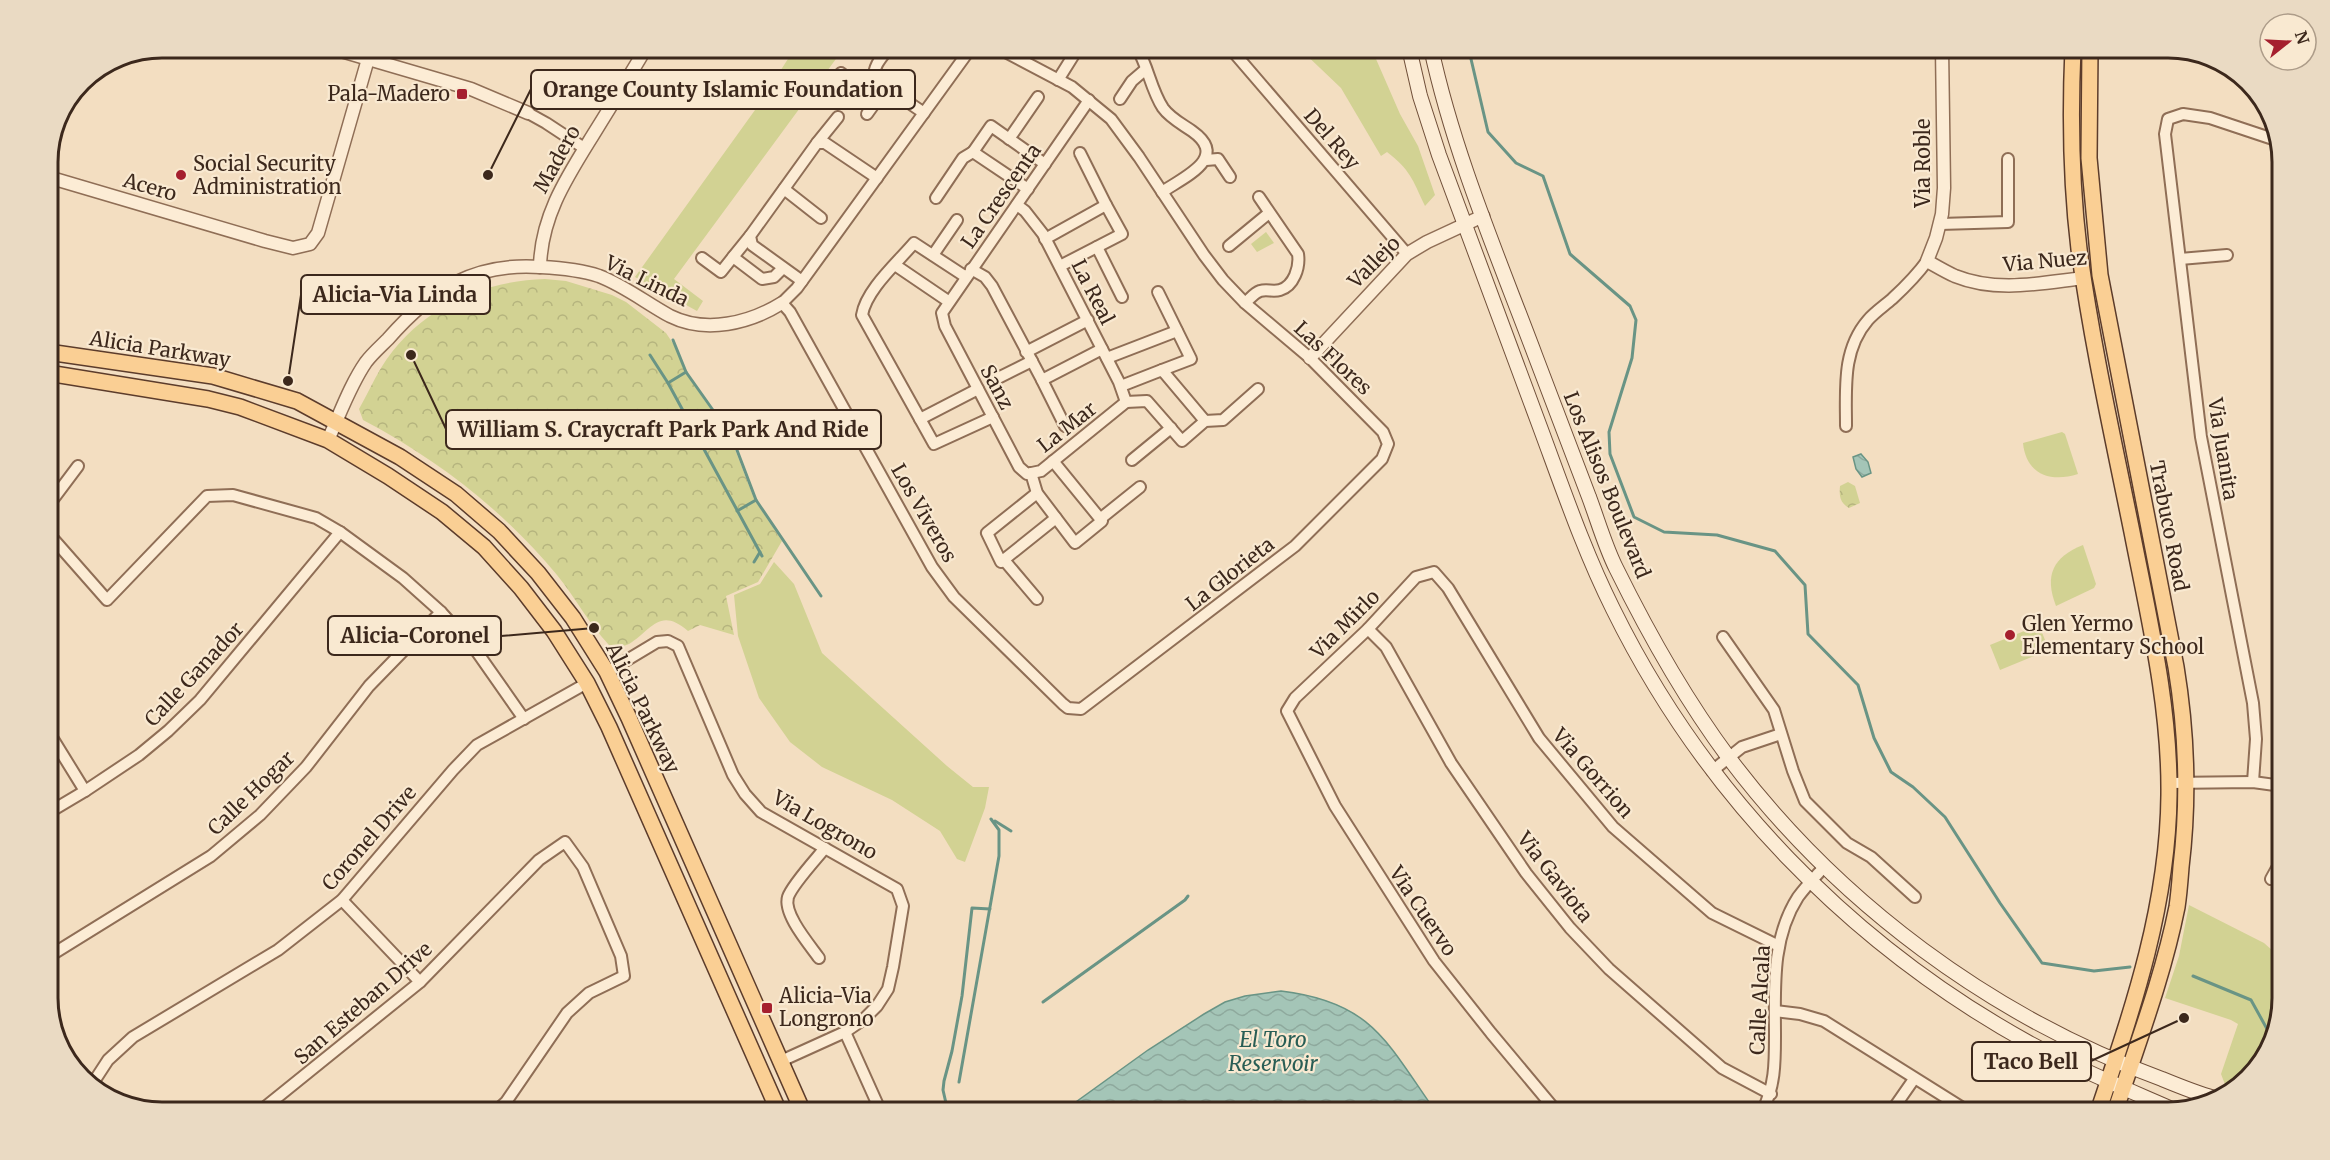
<svg xmlns="http://www.w3.org/2000/svg" width="2330" height="1160" font-family="Merriweather,serif">
<defs>
<pattern id="forest-crowns" width="20" height="18" patternUnits="userSpaceOnUse" patternTransform="scale(1.5)"><rect width="20" height="18" fill="#d2d293"/><path d="M2 6a3 3 0 1 1 6 0M12 15a3 3 0 1 1 6 0" fill="none" stroke="#b5b47e"/></pattern>
<pattern id="water-waves" width="16" height="10" patternUnits="userSpaceOnUse" patternTransform="scale(1.5)"><rect width="16" height="10" fill="#a4c5b7"/><path d="M0 5q4-4 8 0t8 0" fill="none" stroke="#8ea99d"/></pattern>
</defs>
<rect width="100%" height="100%" fill="#f3dec1"/>
<g fill="#d2d293">
<polygon points="795,48 844,48 674,279 703,301 697,311 635,277 755,110"/>
<path d="M1299,48H1362L1366,59H1376L1400,114L1418,146L1435,195L1425,206C1412,178 1410,170 1387,152L1381,156L1341,88Z"/>
<polygon points="1266,232 1274,243 1257,252 1251,244"/>
<path d="M2062,432L2065,434L2078,474C2050,483 2026,474 2023,443Z"/>
<path d="M2083,545L2096,584L2094,588L2056,606C2044,575 2053,557 2083,545Z"/>
<polygon points="774,562 794,584 822,653 947,766 973,787 989,787 985,808 965,862 957,859 940,831 892,800 822,767 790,742 759,698 738,636 734,595 760,584"/>
<polygon points="2039,625 2049,650 2000,670 1990,645"/>
<polygon points="2189,905 2264,943 2282,959 2282,997 2270,1048 2233,1091 2226,1087 2221,1074 2238,1024 2231,1020 2165,998 2179,956"/>
</g>
<g fill="url(#forest-crowns)">
<path d="M545,279L566,281L612,295L626,302L666,333L676,348L685,372L731,439L755,501L782,541L758,582L726,596L734,635L700,625L688,631C659,606 651,631 629,644C625,646 619,646 615,647L609,645C589,624 575,597 557,575C503,510 437,459 363,420L359,409C367,395 373,381 381,368C417,310 479,281 545,279Z"/>
<path d="M1848,482L1855,486L1860,503L1849,508C1840,503 1839,496 1840,486Z"/>
</g>
<g fill="url(#water-waves)" stroke="#699485" stroke-width="1.5">
<polygon points="1861,454 1868,462 1871,473 1862,477 1856,469 1853,457"/>
<path d="M1281,991C1373,1002 1387,1043 1436,1112H1062L1148,1050L1204,1014L1225,1002L1245,996Z"/>
</g>
<g fill="none" stroke-linecap="round" stroke-linejoin="round">
<g stroke="#699485" stroke-width="3">
<polyline points="1464,48 1471,59 1488,132 1516,163 1543,176 1570,254 1630,306 1636,320 1632,358 1609,432 1610,454 1634,517 1664,532 1717,535 1775,551 1805,585 1808,634 1858,685 1874,738 1891,772 1913,787 1945,817 2000,903 2042,963 2094,971 2130,967"/>
<polyline points="673,340 686,372"/>
<polyline points="650,355 668,383 762,556"/>
<polyline points="668,383 686,372 732,437 756,500"/>
<polyline points="737,511 756,500 821,596"/>
<polyline points="754,562 760,552"/>
<polyline points="995,821 1011,831"/>
<polyline points="2193,976 2251,1000 2272,1038"/>
<polyline points="1043,1002 1185,900 1188,896"/>
<polyline points="959,1082 999,856 999,830 991,819"/>
<polyline points="948,1112 943,1090 944,1081 952,1051 962,996 972,908 990,909"/>
</g>
<g stroke="#8f6e56" stroke-width="14">
<g id="minor">
<path d="M889,48C881,58 873,66 874,79L924,113"/>
<polyline points="971,48 797,288 782,303 790,312 932,567 954,597 1063,704 1068,708 1081,709 1295,546 1382,459 1388,444 1383,432 1310,358 1245,303 1223,280 1204,255 1139,157 1111,119 1072,87 998,48"/>
<path d="M1137,48C1148,66 1151,90 1163,108C1170,118 1182,124 1192,131C1230,158 1184,177 1162,192"/>
<polyline points="1230,48 1407,254"/>
<polyline points="841,73 857,85 874,79"/>
<polyline points="1058,80 1078,48"/>
<polyline points="1120,99 1132,81 1146,69"/>
<polyline points="1089,100 942,313 945,326 1019,467 1027,474 1041,471 1126,402"/>
<polyline points="528,113 546,123 584,148"/>
<polyline points="867,114 887,86"/>
<polyline points="1009,139 1038,97"/>
<polyline points="817,143 838,117"/>
<polyline points="1080,153 1106,205"/>
<polyline points="1206,160 1218,159 1230,177"/>
<polyline points="784,189 821,218"/>
<polyline points="1028,189 973,152 991,126 1045,164"/>
<polyline points="936,198 963,158 973,152"/>
<polyline points="1017,205 1025,211 1043,234 1119,382 1126,402"/>
<polyline points="1940,224 2008,222 2008,159"/>
<polyline points="750,236 733,257 762,279 774,277 783,268"/>
<polyline points="1045,239 1106,205 1122,234 1060,266"/>
<polyline points="1229,246 1269,213"/>
<polyline points="1097,247 1122,297"/>
<polyline points="933,255 957,220"/>
<polyline points="702,258 721,272 733,257"/>
<polyline points="2180,259 2227,255"/>
<polyline points="895,265 948,301"/>
<polyline points="971,269 985,277 992,286 1042,380"/>
<path d="M966,277L914,243C897,263 866,290 862,315L934,444L993,417"/>
<polyline points="802,281 752,245 750,236 817,143 825,143 877,178"/>
<polyline points="1158,292 1191,359 1162,370"/>
<path d="M1245,303C1250,299 1254,293 1260,291C1267,289 1273,292 1280,290C1294,286 1300,267 1298,254L1259,197"/>
<polyline points="1026,352 1088,320"/>
<polyline points="1107,358 1177,331"/>
<polyline points="996,379 1032,361"/>
<polyline points="1121,386 1162,370 1205,421"/>
<polyline points="1126,402 1147,401 1182,441 1205,421 1223,420 1258,389"/>
<polyline points="920,419 978,389"/>
<polyline points="1065,426 1042,380 1102,349"/>
<path d="M1846,426C1846,388 1842,350 1868,320C1875,312 1884,306 1892,299C1905,287 1917,275 1927,261"/>
<polyline points="1132,460 1171,428"/>
<polyline points="1031,473 1037,493 1075,543 1102,521 1053,461"/>
<polyline points="1037,493 987,533 1001,562 1056,518"/>
<polyline points="48,506 78,466"/>
<polyline points="1100,519 1140,487"/>
<polyline points="48,533 107,600 207,496 233,495 316,518 340,532 403,578 441,612 477,652 524,719"/>
<polyline points="1004,560 1037,599"/>
<polyline points="1368,629 1386,647 1451,763 1526,873 1570,928 1609,969 1722,1068 1771,1094"/>
<polyline points="1723,637 1774,710 1793,771 1805,801 1847,843 1871,857 1915,897"/>
<polyline points="607,672 657,642 668,641 678,646 733,775 745,794 761,812 897,889 903,906 893,967 888,989 877,1006 864,1019 845,1032 781,1061"/>
<polyline points="48,731 85,791"/>
<polyline points="1712,771 1742,747 1781,734"/>
<polyline points="2253,782 2256,739 2253,703 2201,437 2165,134 2168,119 2183,114 2210,118 2276,140"/>
<polyline points="2169,783 2253,782 2282,786"/>
<polyline points="48,813 85,791 139,755 168,731 200,700 340,532"/>
<polyline points="2271,879 2282,859"/>
<polyline points="342,900 420,982"/>
<polyline points="48,957 211,856 260,815 306,767 369,686 441,612"/>
<path d="M819,958C809,944 783,914 788,897C792,885 816,859 825,848"/>
<polyline points="1775,1011 1800,1014 1824,1021 1969,1112"/>
<polyline points="845,1032 881,1112"/>
<polyline points="93,1083 108,1060 133,1037 278,950 342,900 453,770 477,745 587,683"/>
<polyline points="259,1112 420,982 539,860 565,842 583,867 621,956 624,976 589,993 567,1013 506,1102 495,1112"/>
<polyline points="1557,1112 1491,1033 1434,961 1335,806 1287,711 1295,698 1368,629 1416,577 1434,572 1448,588 1539,738 1613,827 1712,913 1779,946"/>
<path d="M1762,1112C1775,1086 1775,1064 1775,1036C1775,989 1771,939 1798,897C1806,886 1816,876 1825,866"/>
<polyline points="1891,1112 1914,1079"/>
</g>
</g>
<g stroke="#8f6e56" stroke-width="15">
<g id="tertiary">
<polyline points="331,48 471,89 528,113"/>
<path d="M1942,48L1944,188L1942,214L1936,238L1927,261C1936,266 1946,272 1955,276C1997,293 2041,283 2084,278"/>
<polyline points="48,177 265,241 293,248 310,244 318,233 368,59"/>
<path d="M540,267C541,216 567,177 593,135C611,106 629,77 646,48"/>
<polyline points="1310,358 1407,254 1427,242 1483,216"/>
<path d="M328,440C340,414 350,385 366,362C372,354 381,346 388,339C431,290 473,262 541,267C560,268 581,270 599,276C625,286 646,303 670,316C706,334 750,323 782,303"/>
</g>
</g>
<g stroke="#704f39" stroke-width="16">
<g id="secondary">
<path d="M1409,48L1420,96L1439,155C1473,246 1506,337 1540,427C1563,489 1584,551 1613,609C1704,794 1851,945 2031,1044C2077,1069 2126,1089 2174,1110"/>
<path d="M1431,48C1454,154 1497,254 1535,355C1553,403 1571,450 1589,497C1598,521 1605,546 1616,568C1649,635 1685,699 1729,758C1838,903 1992,1017 2162,1079C2179,1086 2196,1093 2214,1098"/>
</g>
</g>
<g stroke="#5c3c2b" stroke-width="18">
<g id="primary">
<path d="M2073,48C2070,115 2071,183 2079,249C2092,344 2113,438 2132,532C2149,619 2170,706 2169,795C2168,906 2133,1008 2098,1112"/>
<path d="M2090,48L2089,158L2100,275L2176,667C2187,734 2189,800 2181,867C2180,880 2179,894 2177,907C2163,977 2137,1045 2115,1112"/>
<polyline points="48,352 213,376 297,401 400,457 456,494 499,531 538,573 573,618 607,672 629,718 803,1112"/>
<polyline points="48,373 208,399 240,407 328,440 388,476 442,512 484,547 521,588 554,631 587,683 609,727 779,1112"/>
</g>
</g>
<use href="#minor" stroke="#fcecd5" stroke-width="10"/>
<use href="#tertiary" stroke="#fcecd5" stroke-width="12"/>
<use href="#secondary" stroke="#fcecd5" stroke-width="14"/>
<use href="#primary" stroke="#facf94" stroke-width="15"/>
</g>
<g fill="#a51f2e" stroke="#f9e9d1" stroke-width="2">
<rect x="456" y="88" width="12" height="12" rx="3"/>
<circle cx="181" cy="175" r="6"/>
<circle cx="2010" cy="635" r="6"/>
<rect x="761" y="1002" width="12" height="12" rx="3"/>
</g>
<g text-anchor="middle" stroke-width="4.5" stroke-linejoin="round" paint-order="stroke">
<g font-size="20" fill="#3c281c" stroke="#f9e9d1" text-anchor="start">
<text x="450" y="101" text-anchor="end">Pala-Madero</text>
<text x="193" y="171">Social Security<tspan x="193" dy="23">Administration</tspan></text>
<text x="2022" y="631">Glen Yermo<tspan x="2022" dy="23">Elementary School</tspan></text>
<text x="779" y="1003">Alicia-Via<tspan x="779" dy="23">Longrono</tspan></text>
</g>
<g font-size="20" fill="#3c281c" stroke="#f9e9d1">
<text transform="translate(1332 139) rotate(49)" y="7">Del Rey</text>
<text transform="translate(557 159) rotate(-61)" y="7">Madero</text>
<text transform="translate(1923 163) rotate(-90)" y="7">Via Roble</text>
<text transform="translate(150 187) rotate(16)" y="7">Acero</text>
<text transform="translate(1001 196) rotate(-55)" y="7">La Crescenta</text>
<text transform="translate(2045 261) rotate(-5)" y="7">Via Nuez</text>
<text transform="translate(1374 262) rotate(-45)" y="7">Vallejo</text>
<text transform="translate(647 281) rotate(26)" y="7">Via Linda</text>
<text transform="translate(1093 292) rotate(63)" y="7">La Real</text>
<text transform="translate(160 349) rotate(9)" y="7">Alicia Parkway</text>
<text transform="translate(1333 358) rotate(43)" y="7">Las Flores</text>
<text transform="translate(997 387) rotate(62)" y="7">Sanz</text>
<text transform="translate(1067 427) rotate(-38)" y="7">La Mar</text>
<text transform="translate(2223 449) rotate(81)" y="7">Via Juanita</text>
<text transform="translate(1607 485) rotate(68)" y="7">Los Alisos Boulevard</text>
<text transform="translate(924 513) rotate(60)" y="7">Los Viveros</text>
<text transform="translate(2169 526) rotate(79)" y="7">Trabuco Road</text>
<text transform="translate(1230 574) rotate(-38)" y="7">La Glorieta</text>
<text transform="translate(1345 624) rotate(-45)" y="7">Via Mirlo</text>
<text transform="translate(194 674) rotate(-47)" y="7">Calle Ganador</text>
<text transform="translate(643 708) rotate(64)" y="7">Alicia Parkway</text>
<text transform="translate(1593 773) rotate(49)" y="7">Via Gorrion</text>
<text transform="translate(251 793) rotate(-44)" y="7">Calle Hogar</text>
<text transform="translate(825 825) rotate(30)" y="7">Via Logrono</text>
<text transform="translate(369 838) rotate(-49)" y="7">Coronel Drive</text>
<text transform="translate(1555 877) rotate(52)" y="7">Via Gaviota</text>
<text transform="translate(1423 911) rotate(56)" y="7">Via Cuervo</text>
<text transform="translate(1760 1000) rotate(-87)" y="7">Calle Alcala</text>
<text transform="translate(363 1003) rotate(-41)" y="7">San Esteban Drive</text>
</g>
<g font-size="21" font-style="italic" fill="#295e55" stroke="#f9e9d1">
<text x="1273" y="1047">El Toro<tspan x="1273" dy="24">Reservoir</tspan></text>
</g>
</g>
<path d="M0 0H2330V1160H0ZM162 58H2168A104 104 0 0 1 2272 162V998A104 104 0 0 1 2168 1102H162A104 104 0 0 1 58 998V162A104 104 0 0 1 162 58Z" fill="#eadac3" fill-rule="evenodd"/>
<path fill="none" stroke="#3c281c" stroke-width="3" d="M162 58H2168A104 104 0 0 1 2272 162V998A104 104 0 0 1 2168 1102H162A104 104 0 0 1 58 998V162A104 104 0 0 1 162 58Z"/>
<path fill="none" stroke="#3c281c" stroke-width="2" d="M488 175L531 89M288 381L301 295M411 355L446 429M594 628L501 636M2184 1018L2091 1061"/>
<g fill="#3c281c" stroke="#f9e9d1" stroke-width="2">
<circle cx="488" cy="175" r="6"/>
<circle cx="288" cy="381" r="6"/>
<circle cx="411" cy="355" r="6"/>
<circle cx="594" cy="628" r="6"/>
<circle cx="2184" cy="1018" r="6"/>
</g>
<g fill="#f9e9d1" stroke="#3c281c" stroke-width="2">
<rect x="531" y="70" width="384" height="39" rx="6"/>
<rect x="301" y="275" width="189" height="39" rx="6"/>
<rect x="446" y="410" width="435" height="39" rx="6"/>
<rect x="328" y="616" width="173" height="39" rx="6"/>
<rect x="1972" y="1042" width="119" height="39" rx="6"/>
</g>
<g font-size="21" text-anchor="middle" font-weight="bold" fill="#3c281c">
<text x="723" y="97">Orange County Islamic Foundation</text>
<text x="395" y="302">Alicia-Via Linda</text>
<text x="663" y="437">William S. Craycraft Park Park And Ride</text>
<text x="415" y="643">Alicia-Coronel</text>
<text x="2031" y="1069">Taco Bell</text>
</g>
<g transform="translate(2288 42) rotate(72)"><circle r="28" fill="#f9e9d1" stroke="#ad9c89" stroke-width="1.5"/>
<path d="M0-4.5L10 22L0 15L-10 22Z" fill="#a51f2e"/>
<text y="-9" font-size="16" font-weight="bold" text-anchor="middle" fill="#3c281c">N</text>
</g>
</svg>
